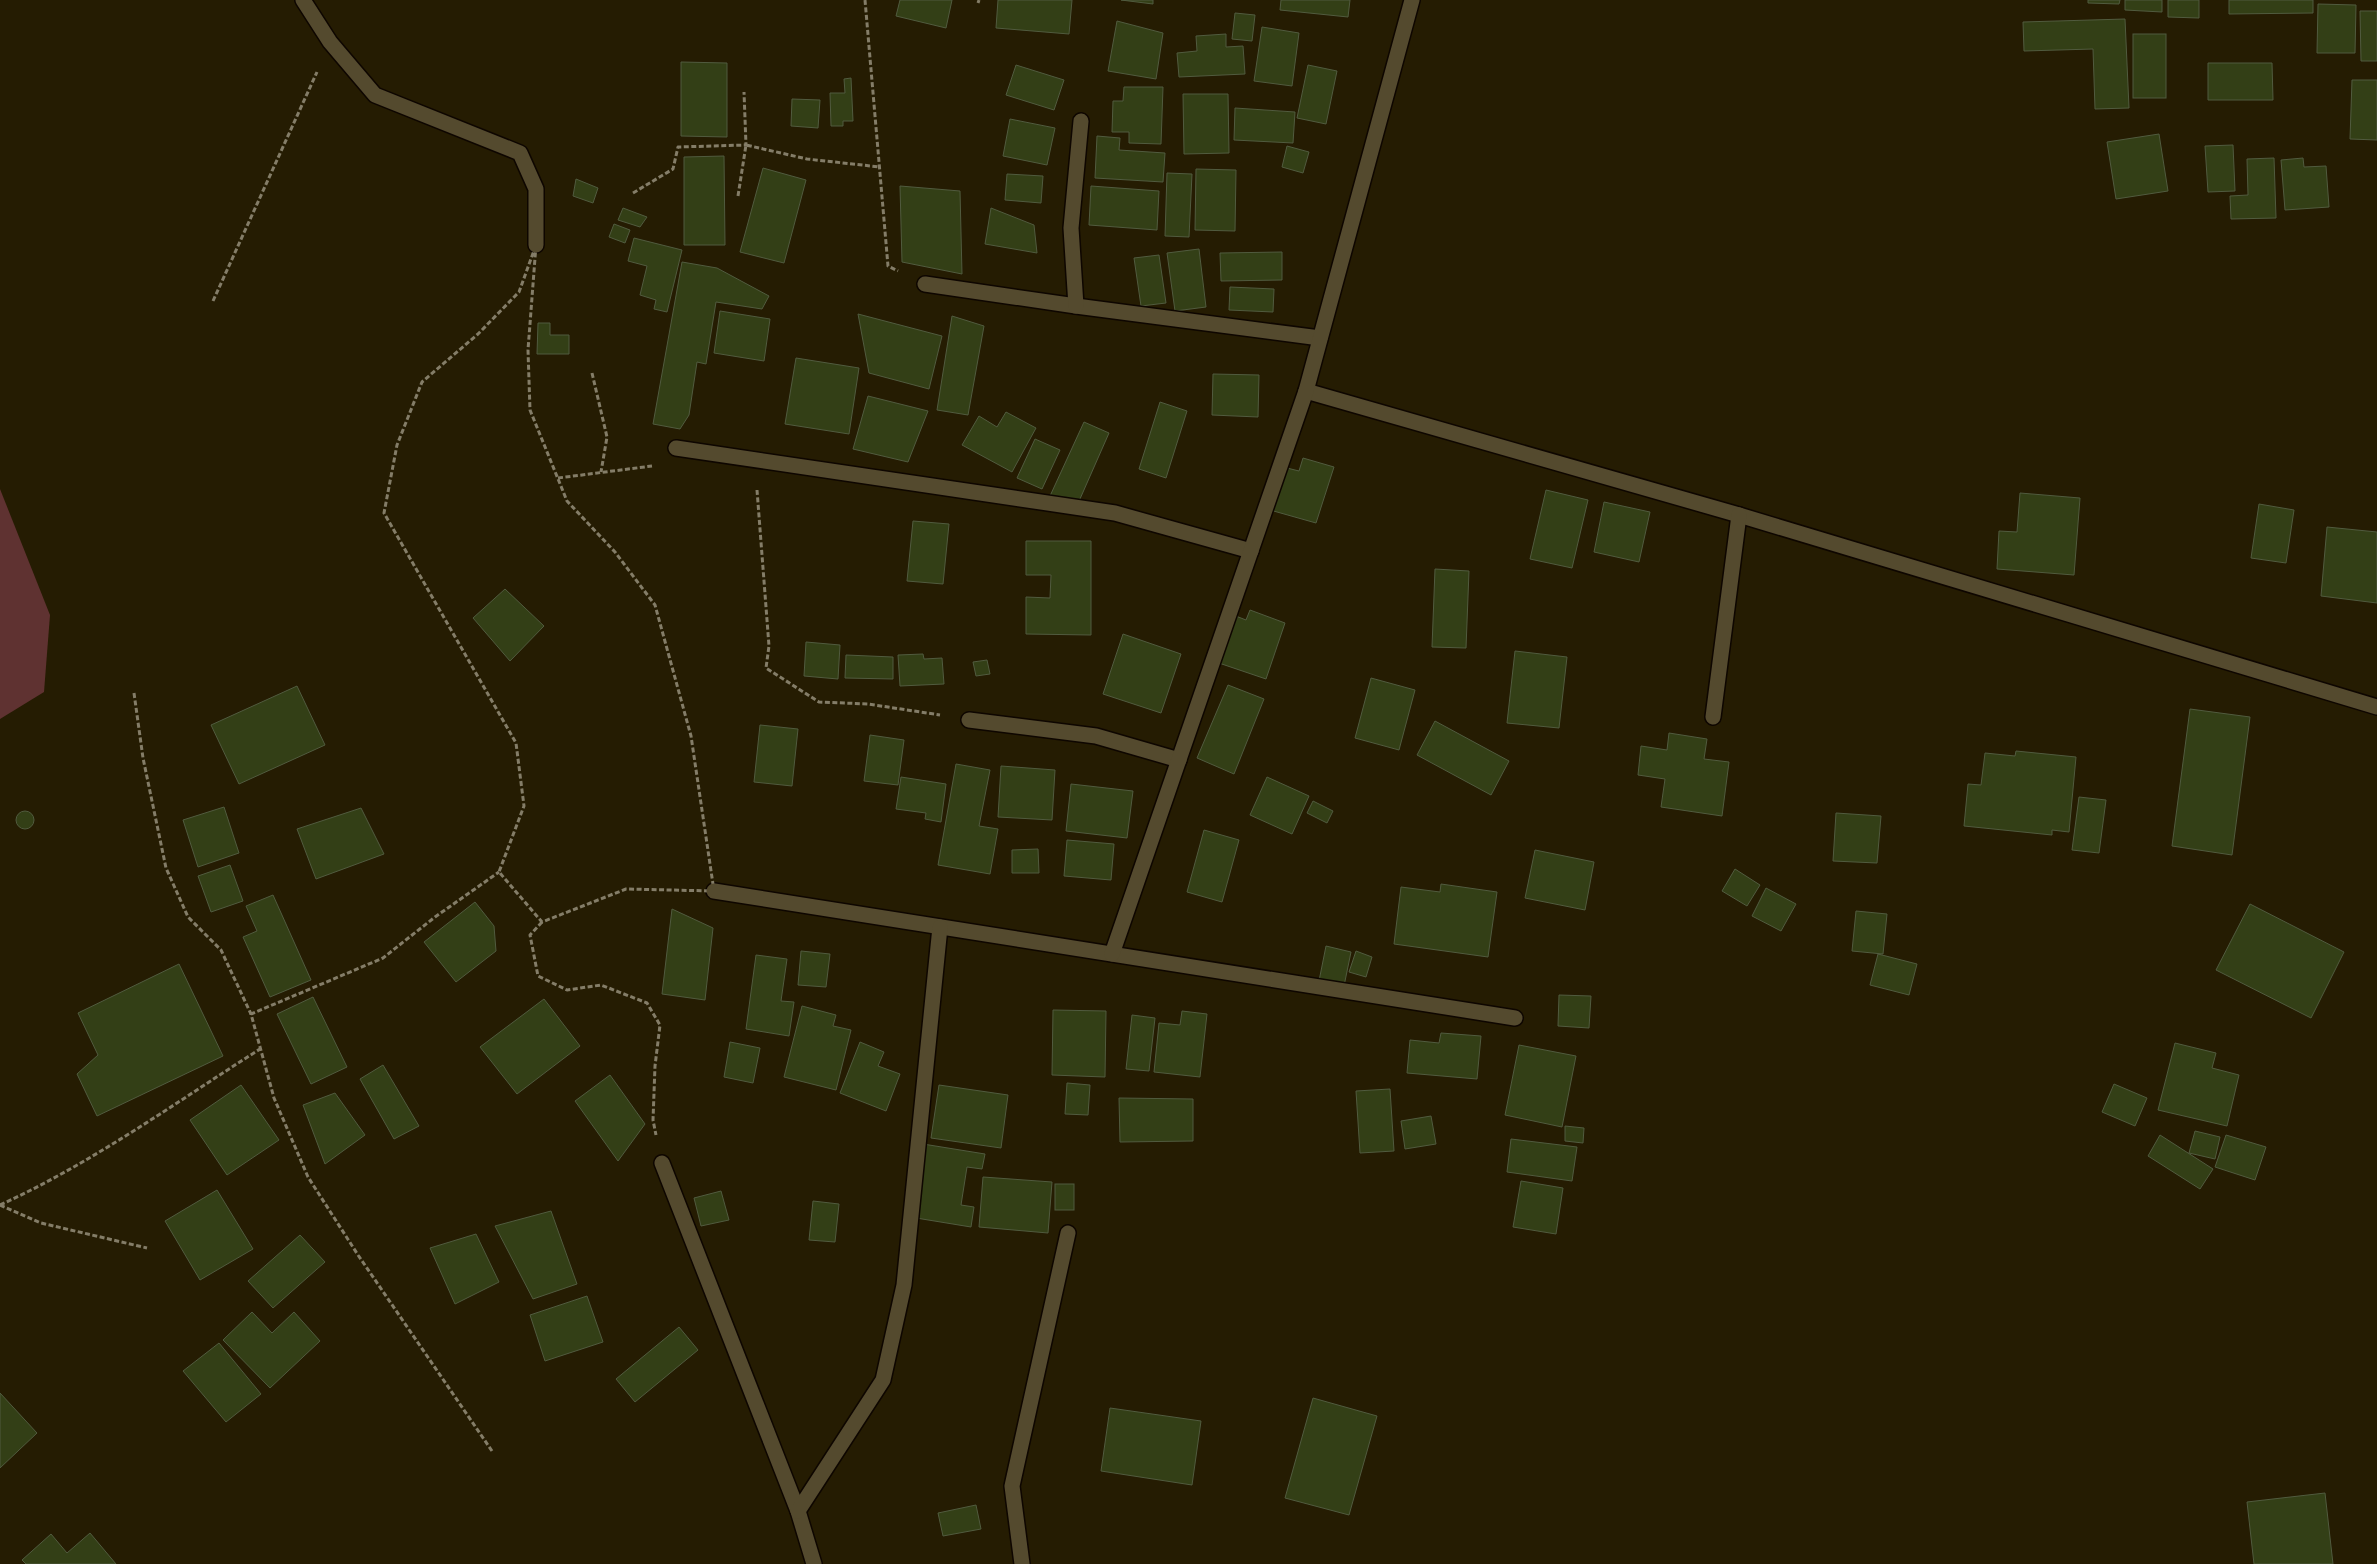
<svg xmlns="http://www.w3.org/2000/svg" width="2377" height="1564" font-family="'Noto Sans',sans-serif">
<rect width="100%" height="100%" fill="#251c02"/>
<polygon fill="#5f3231" points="0,489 50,615 44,692 0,719"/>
<g fill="#333f16" stroke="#515b3f">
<polygon points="900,0 952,0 946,28 896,16"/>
<polygon points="998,0 1072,0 1069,34 996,28"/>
<polygon points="1121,0 1153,0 1153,4"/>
<polygon points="1281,0 1350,0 1348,17 1280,10"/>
<polygon points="2088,0 2120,0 2119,4 2088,3"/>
<polygon points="2125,0 2162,0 2162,12 2125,10"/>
<polygon points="2168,0 2199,0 2199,18 2168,17"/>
<polygon points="2229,0 2313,0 2313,13 2229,14"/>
<polygon points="2318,4 2356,5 2355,53 2317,53"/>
<polygon points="2360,11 2377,11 2377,61 2361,61"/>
<polygon points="1235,13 1255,15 1252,41 1232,39"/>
<polygon points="2125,19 2129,108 2095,109 2093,49 2024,51 2023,22"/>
<polygon points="1117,21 1163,33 1156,79 1108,71"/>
<polygon points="1262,27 1299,33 1292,86 1254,81"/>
<polygon points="1226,34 1226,47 1243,46 1245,74 1179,77 1177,53 1197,51 1196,36"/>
<rect x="2133" y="34" width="33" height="64"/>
<polygon points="681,62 727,63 727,137 681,136"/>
<polygon points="2208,63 2272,63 2273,100 2208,100"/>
<polygon points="1016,65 1064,80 1054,110 1006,95"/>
<polygon points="1308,65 1337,71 1326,124 1297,118"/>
<polygon points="851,78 853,121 843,121 843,126 831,126 830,93 845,93 844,79"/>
<polygon points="2352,80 2377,80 2377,140 2350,139"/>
<polygon points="1124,87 1163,87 1161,144 1129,143 1129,132 1112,132 1113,101 1123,101"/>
<polygon points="1183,94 1228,94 1229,153 1184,154"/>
<polygon points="792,99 820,100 818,128 791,126"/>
<polygon points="1235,108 1295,112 1293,143 1234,140"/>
<polygon points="1010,119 1055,128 1047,165 1003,156"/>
<polygon points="2159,134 2168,191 2116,199 2107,142"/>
<polygon points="1097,136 1120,138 1119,150 1165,153 1163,182 1095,178"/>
<polygon points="2233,145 2235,191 2208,192 2205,146"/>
<polygon points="1287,146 1309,152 1303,173 1282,167"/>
<polygon points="724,156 725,245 684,245 684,157"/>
<polygon points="2274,158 2276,218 2231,219 2230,196 2248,195 2247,159"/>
<polygon points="2303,158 2304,167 2326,166 2329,207 2285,210 2281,160"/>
<polygon points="763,168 806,180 784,263 740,252"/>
<polygon points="1196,169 1236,170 1235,231 1195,230"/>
<polygon points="1167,173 1192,174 1189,237 1165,236"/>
<polygon points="1007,174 1043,176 1041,203 1005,200"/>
<polygon points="576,179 598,188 593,203 573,196"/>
<polygon points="900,186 960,191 962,274 902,262"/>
<polygon points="1091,186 1159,191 1157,230 1089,225"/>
<polygon points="623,208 647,217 640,227 618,220"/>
<polygon points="991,208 1034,225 1037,253 985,244"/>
<polygon points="614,224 630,230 625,243 609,237"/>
<polygon points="634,238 682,250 667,312 654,309 656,300 640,295 647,266 628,261"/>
<polygon points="1199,249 1206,307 1175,311 1167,253"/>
<polygon points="1282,252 1282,280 1221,281 1220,253"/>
<polygon points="1159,255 1166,303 1141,306 1134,258"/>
<polygon points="682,262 717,268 769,296 762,309 716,302 706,364 697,362 689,415 680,429 653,424"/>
<polygon points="1230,287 1274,289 1273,312 1229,310"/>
<polygon points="720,311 770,319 764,361 714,353"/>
<polygon points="858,314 942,336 929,389 869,373"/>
<polygon points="952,316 984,326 968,415 937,410"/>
<polygon points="538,323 550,323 550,335 569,335 569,354 537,354"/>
<polygon points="796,358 859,368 849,434 785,424"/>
<polygon points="1213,374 1259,375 1258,417 1212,415"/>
<polygon points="868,396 928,411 908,462 853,449"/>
<polygon points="1160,402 1187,411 1166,478 1139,469"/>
<polygon points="1006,412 1036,428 1012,472 962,445 979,416 997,427"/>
<polygon points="1084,422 1109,433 1076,508 1050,496"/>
<polygon points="1035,439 1060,450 1042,489 1017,478"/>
<polygon points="1303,458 1334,467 1316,523 1270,510 1283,467 1299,471"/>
<polygon points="1546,490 1588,500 1572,568 1530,559"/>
<polygon points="2020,493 2080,498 2074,575 1997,569 1999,531 2017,532"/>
<polygon points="1604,502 1650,512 1639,562 1594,552"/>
<polygon points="2259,504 2294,510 2286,563 2251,558"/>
<polygon points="913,521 949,524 943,584 907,581"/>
<polygon points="2327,527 2377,532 2377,603 2321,596"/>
<polygon points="1026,541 1091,541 1091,635 1026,634 1026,597 1050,598 1051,575 1026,575"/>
<polygon points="1435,569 1469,571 1466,648 1432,647"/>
<polygon points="505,589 544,626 510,661 473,618"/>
<polygon points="1250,610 1285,623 1266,679 1207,659 1223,611 1246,620"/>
<polygon points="1123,634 1181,654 1161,713 1103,694"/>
<polygon points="806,642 840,645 838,679 804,676"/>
<polygon points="1515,651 1567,657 1559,728 1507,723"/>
<polygon points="923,654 924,659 942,658 944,684 900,686 898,655"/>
<polygon points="846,655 893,657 893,679 845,678"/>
<polygon points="987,660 990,674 976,676 973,662"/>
<polygon points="1371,678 1415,690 1399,750 1355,738"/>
<polygon points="1228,685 1264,699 1234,774 1197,758"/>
<polygon points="297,686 325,745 239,784 211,725"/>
<polygon points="2190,709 2250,717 2232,855 2172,846"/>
<polygon points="1435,721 1509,761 1491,795 1417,755"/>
<polygon points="760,725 798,729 792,786 754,782"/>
<polygon points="1669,733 1707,739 1704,759 1729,762 1722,816 1661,807 1665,779 1638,775 1641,746 1667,750"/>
<polygon points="870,735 904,740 898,785 864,781"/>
<polygon points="2016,751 2076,757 2069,832 2052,830 2052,835 1964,826 1968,784 1981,785 1985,753 2015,756"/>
<polygon points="956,764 990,770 979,826 998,829 990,874 938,865"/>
<polygon points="1001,766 1055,770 1052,820 998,817"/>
<polygon points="901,777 946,784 941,822 925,819 926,813 896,809"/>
<polygon points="1267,777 1309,796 1292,834 1250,815"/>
<polygon points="1071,784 1133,791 1127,838 1066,831"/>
<polygon points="2079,797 2106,800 2099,853 2072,850"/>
<polygon points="1313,801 1333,811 1327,823 1307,813"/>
<polygon points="224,807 239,853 198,867 183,820"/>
<polygon points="361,808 384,854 316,879 297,829"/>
<circle cx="25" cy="820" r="9"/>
<polygon points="1836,813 1881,816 1877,863 1833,861"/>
<polygon points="1204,830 1239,840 1222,902 1187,892"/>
<polygon points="1067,840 1114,844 1111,880 1064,876"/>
<polygon points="1038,849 1039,873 1012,873 1012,850"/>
<polygon points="1535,850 1594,862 1585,910 1525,898"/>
<polygon points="230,865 243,901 211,912 198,876"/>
<polygon points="1735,869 1760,885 1747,906 1722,891"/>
<polygon points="1441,884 1497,892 1488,957 1394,944 1401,887 1440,892"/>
<polygon points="1766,888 1796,904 1781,931 1752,916"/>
<polygon points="273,895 311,980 270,997 243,937 257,931 246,906"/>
<polygon points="475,902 494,926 496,951 456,982 424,942"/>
<polygon points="2250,904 2344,952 2311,1018 2216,970"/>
<polygon points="672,909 713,928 705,1000 662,994"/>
<polygon points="1856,911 1887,914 1883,954 1852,951"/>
<polygon points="1326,946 1351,952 1344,986 1319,981"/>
<polygon points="801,951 830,954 826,987 798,985"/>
<polygon points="1356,951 1372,957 1366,977 1349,972"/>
<polygon points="1878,954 1917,964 1909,995 1870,985"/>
<polygon points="756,955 787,959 781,1001 794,1002 789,1036 746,1029"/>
<polygon points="179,964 223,1056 97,1116 77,1074 98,1055 78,1013"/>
<polygon points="1559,995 1591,996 1589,1028 1558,1026"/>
<polygon points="313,997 347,1067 311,1084 277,1014"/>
<polygon points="544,999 580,1046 517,1094 480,1047"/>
<polygon points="802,1006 836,1015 833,1026 851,1030 836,1090 784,1077"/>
<polygon points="1053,1010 1106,1011 1105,1077 1052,1075"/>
<polygon points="1182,1011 1207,1014 1200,1077 1154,1072 1159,1023 1180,1025"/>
<polygon points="1132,1015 1155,1018 1149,1071 1126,1069"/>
<polygon points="1441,1033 1481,1036 1477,1079 1407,1073 1410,1040 1439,1043"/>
<polygon points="730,1042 760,1048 753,1083 724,1077"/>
<polygon points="860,1042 884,1052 878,1066 900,1074 886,1111 840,1093"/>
<polygon points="2175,1043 2216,1053 2212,1068 2239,1075 2227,1126 2158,1110"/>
<polygon points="1519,1045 1576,1056 1562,1127 1505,1115"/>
<polygon points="383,1065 419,1126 394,1139 360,1079"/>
<polygon points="610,1075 645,1124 618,1161 575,1101"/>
<polygon points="1067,1083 1090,1085 1088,1115 1065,1114"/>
<polygon points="2114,1084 2147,1098 2135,1126 2102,1112"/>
<polygon points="241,1085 279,1140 227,1175 190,1120"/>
<polygon points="939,1085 1008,1095 1001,1148 931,1138"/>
<polygon points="1390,1089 1394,1151 1360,1153 1356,1091"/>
<polygon points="335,1093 365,1135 325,1164 303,1105"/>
<polygon points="1119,1098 1193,1099 1193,1141 1120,1142"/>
<polygon points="1431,1116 1436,1144 1405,1149 1401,1121"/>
<polygon points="1565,1126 1584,1128 1583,1143 1565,1141"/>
<polygon points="2195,1131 2220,1137 2215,1159 2189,1153"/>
<polygon points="2160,1135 2213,1169 2200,1189 2148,1156"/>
<polygon points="2226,1135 2266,1147 2255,1180 2215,1167"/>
<polygon points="1511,1139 1577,1147 1572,1181 1507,1172"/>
<polygon points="923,1144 985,1154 982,1169 967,1167 961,1205 974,1207 971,1227 910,1217"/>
<polygon points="983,1177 1052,1182 1048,1233 979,1227"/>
<polygon points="1521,1181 1563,1188 1556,1234 1513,1227"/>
<rect x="1055" y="1184" width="19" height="26"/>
<polygon points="217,1190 253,1249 200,1280 165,1221"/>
<polygon points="721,1191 729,1220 701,1226 694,1198"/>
<polygon points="813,1201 839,1204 835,1242 809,1240"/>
<polygon points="551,1211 577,1284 533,1299 495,1226"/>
<polygon points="476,1234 499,1282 455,1304 430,1248"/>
<polygon points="300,1235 325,1262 273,1308 248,1281"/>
<polygon points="587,1296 603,1342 545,1361 530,1315"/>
<polygon points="252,1312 272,1333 294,1312 320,1341 270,1388 223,1340"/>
<polygon points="679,1327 698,1350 635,1402 616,1379"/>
<polygon points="219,1343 261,1394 226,1422 183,1371"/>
<polygon points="0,1393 37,1433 0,1468"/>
<polygon points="1313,1398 1377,1416 1349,1515 1285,1498"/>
<polygon points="1110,1408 1201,1421 1192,1485 1101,1471"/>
<polygon points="2325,1493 2333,1564 2254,1564 2247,1502"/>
<polygon points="976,1505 981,1529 943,1536 938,1513"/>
<polygon points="90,1533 116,1564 26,1564 22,1560 51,1534 67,1553"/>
</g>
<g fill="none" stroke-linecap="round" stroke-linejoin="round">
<g stroke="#0e0600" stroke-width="18">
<g id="minor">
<polyline points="303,0 330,42 375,95 520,153 536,189 536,245"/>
<polyline points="925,284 1076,306 1320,338"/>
<polyline points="1076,306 1071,228 1081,121"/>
<polyline points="1306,391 1739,515 2377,707"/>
<polyline points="676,448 1115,513 1251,551"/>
<polyline points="1713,717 1739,515"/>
<polyline points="969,720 1096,736 1179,760"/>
<polyline points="714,891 1515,1018"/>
<polyline points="1112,954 1306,391 1412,0"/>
<polyline points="662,1163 798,1511 814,1564"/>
<polyline points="798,1511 883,1380 904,1285 940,927"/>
<polyline points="1022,1564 1012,1486 1068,1233"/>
</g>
</g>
<g stroke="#847d68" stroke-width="3" stroke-dasharray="5 2.5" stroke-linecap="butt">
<polyline points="865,0 888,266 898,271"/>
<polyline points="978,3 979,0"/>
<polyline points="633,193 673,169 678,147 746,145 744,92"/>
<polyline points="738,196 746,145 807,159 880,167"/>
<polygon points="536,245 528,350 530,410 567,501 615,552 655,605 691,736 714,891 626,889 542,922 499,872 524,806 516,743 384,513 397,445 422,382 478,334 519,292"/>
<polyline points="213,301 317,72"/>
<polyline points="592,373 607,437 601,472"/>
<polyline points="558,478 652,466"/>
<polyline points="757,490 769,646 766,668 819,702 868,704 940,715"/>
<polyline points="134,693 143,758 166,868 188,917 221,950 251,1014"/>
<polyline points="542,922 530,935 538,976 567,990 601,985 647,1003 660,1025 655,1066 653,1120 656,1135"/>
<path d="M0,1205C92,1163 175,1103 260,1049"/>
<polyline points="0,1205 41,1223 147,1248"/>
<polyline points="492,1451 358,1255 308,1177 274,1098 251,1014 383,958 435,917 499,872"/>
</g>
<use href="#minor" stroke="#544a2e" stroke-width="15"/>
</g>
</svg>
